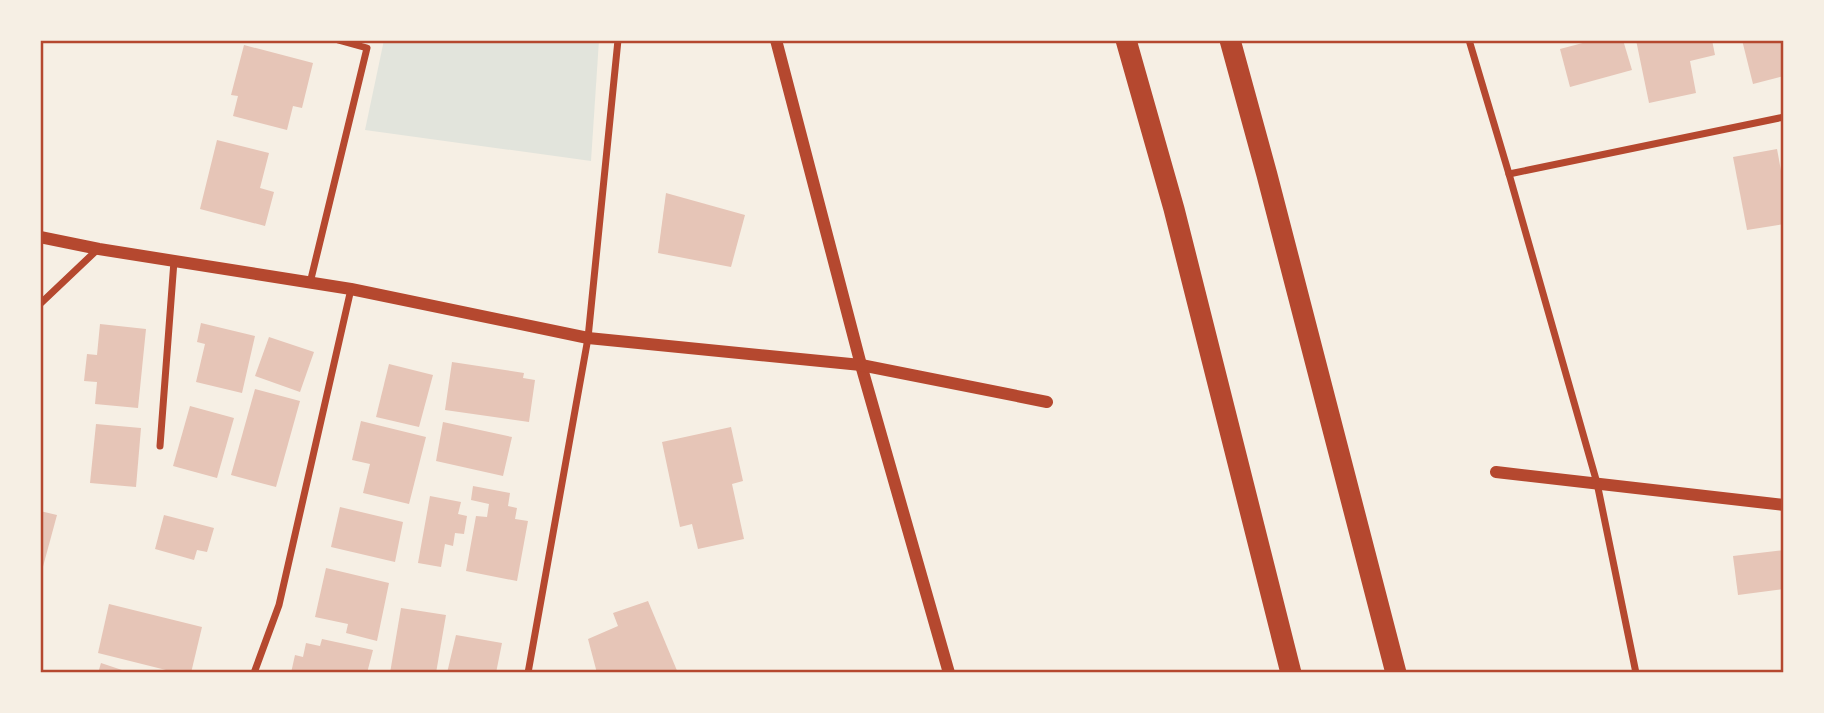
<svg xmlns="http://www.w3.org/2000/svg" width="1824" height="713" font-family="'Asap Condensed',sans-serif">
<rect width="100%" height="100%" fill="#f6efe4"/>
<polygon fill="#e2e4dc" points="384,40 599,40 591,161 365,130"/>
<g fill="#e6c5b7">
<polygon points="1594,40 1623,40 1632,70 1570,87 1560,49"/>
<polygon points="1636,40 1712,40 1715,55 1690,61 1696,93 1649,103"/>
<polygon points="1742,40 1784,40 1784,76 1753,84"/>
<polygon points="244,45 313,63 302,108 293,106 287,130 233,116 238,96 231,95"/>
<polygon points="217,140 269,153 260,188 274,192 265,226 200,209"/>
<polygon points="1777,149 1784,187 1784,224 1747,230 1733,157"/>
<polygon points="666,193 745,215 731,267 658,253"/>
<polygon points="201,323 255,336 242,393 196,382 205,344 197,342"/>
<polygon points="100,324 146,329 138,408 95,404 97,382 84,381 87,354 97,355"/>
<polygon points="269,337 314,352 300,392 255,376"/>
<polygon points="452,362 524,373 523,378 535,380 529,422 445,410"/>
<polygon points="389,364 433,375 419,427 376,417"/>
<polygon points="255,389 300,401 276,487 231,475"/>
<polygon points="190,406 234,418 217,478 173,466"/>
<polygon points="361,421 426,437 409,504 363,493 370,464 352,460"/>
<polygon points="443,422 512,437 503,476 436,461"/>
<polygon points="96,424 141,428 136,487 90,483"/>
<polygon points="731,427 743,481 732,484 744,539 698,549 692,524 680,527 662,442"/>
<polygon points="473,486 510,493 508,506 517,508 515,519 528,521 517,581 466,571 476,516 487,517 489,504 471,500"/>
<polygon points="430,496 461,502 458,514 467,516 464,534 455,533 453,546 445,544 441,567 418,563"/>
<polygon points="340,507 403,522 395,562 331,547"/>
<polygon points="40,511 57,515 41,574 40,574"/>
<polygon points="164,515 214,528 207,552 197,550 194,560 155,549"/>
<polygon points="1784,550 1784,589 1738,595 1733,556"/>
<polygon points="326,568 389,583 377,641 346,633 348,624 315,617"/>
<polygon points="648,601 678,673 597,673 588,639 618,626 613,613"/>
<polygon points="109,604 202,627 191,673 178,673 98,653"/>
<polygon points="401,608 446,615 436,673 390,673"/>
<polygon points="456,635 502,643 496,673 447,673"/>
<polygon points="322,639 373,650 367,673 291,673 295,655 303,657 306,643 320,646"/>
<polygon points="101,663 128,672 128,673 98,673"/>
</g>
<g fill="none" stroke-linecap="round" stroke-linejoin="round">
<g stroke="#b5482f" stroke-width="7">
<polyline points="1469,40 1509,174 1597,483 1636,673"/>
<polyline points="1509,174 1784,117"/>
<polyline points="310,283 367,48 338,40"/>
<polyline points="40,304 98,249"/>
<polyline points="160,446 174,261"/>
<polyline points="254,673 279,605 351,289"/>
<polyline points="528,673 588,338 618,40"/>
</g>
<g stroke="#b5482f" stroke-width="12">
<polyline points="776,40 861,365 949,673"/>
<polyline points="40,237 99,249 351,289 588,338 861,365 1047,402"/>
<polyline points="1496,472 1784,505"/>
</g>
<g stroke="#b5482f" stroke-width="21">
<polyline points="1126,40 1174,209 1291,673"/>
<polyline points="1230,40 1267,175 1396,673"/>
</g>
</g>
<rect width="1824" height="713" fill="none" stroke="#f6efe4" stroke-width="84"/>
<rect x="42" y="42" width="1740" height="629" fill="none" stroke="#b5482f" stroke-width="2.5"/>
</svg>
